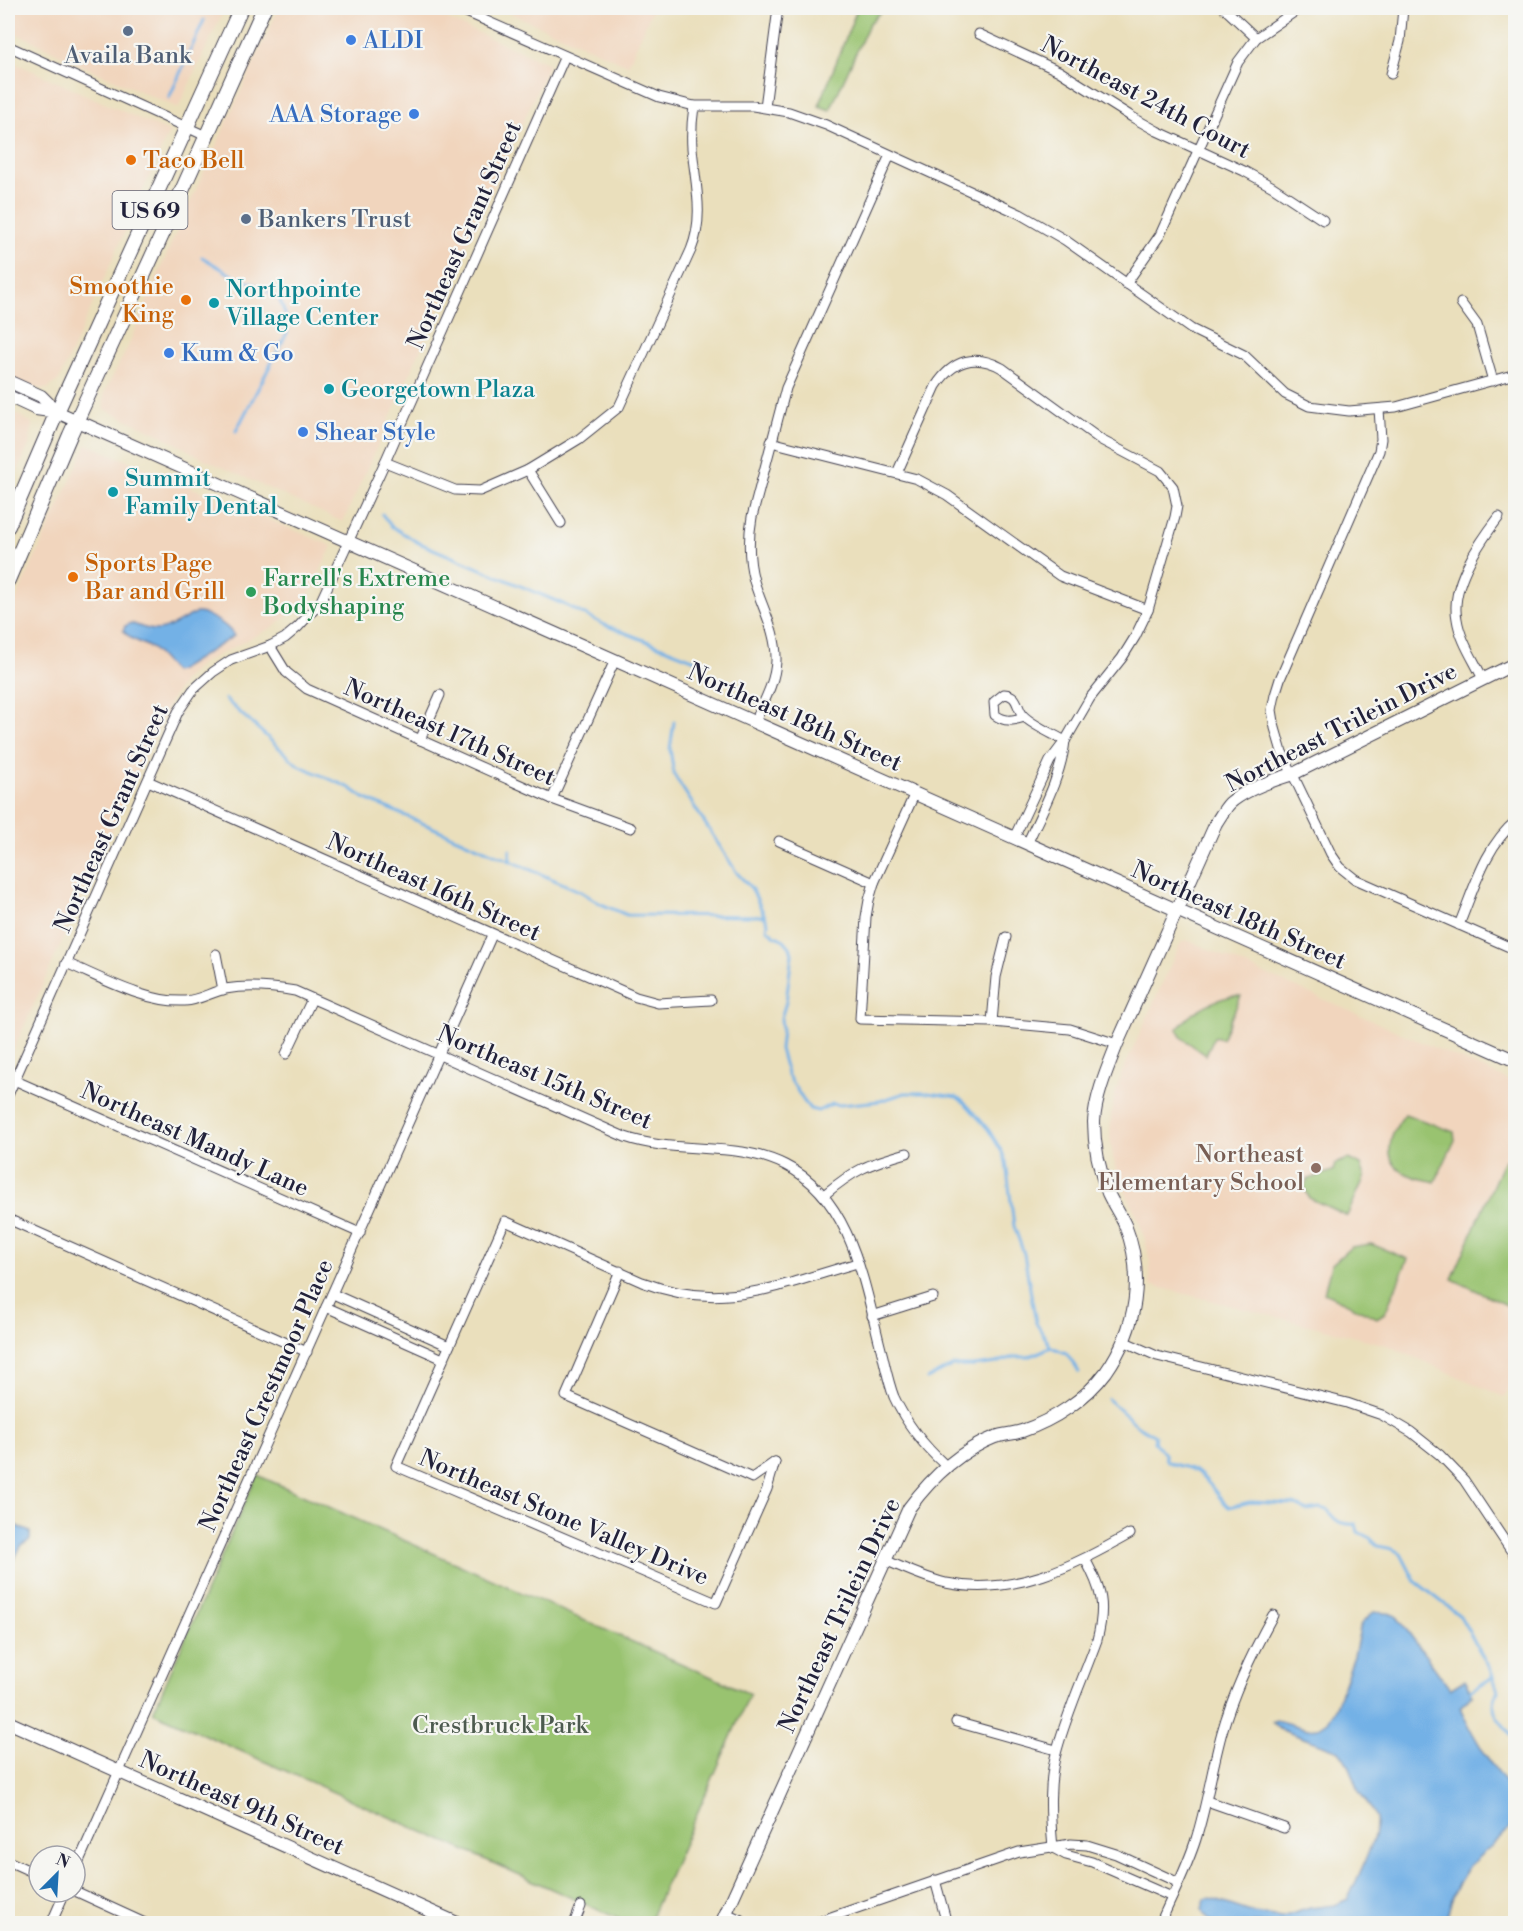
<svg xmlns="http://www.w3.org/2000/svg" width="1523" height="1931" font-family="'Libre Bodoni',serif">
<rect width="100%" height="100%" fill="#f6f6f2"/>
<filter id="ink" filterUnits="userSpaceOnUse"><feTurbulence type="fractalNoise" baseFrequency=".0167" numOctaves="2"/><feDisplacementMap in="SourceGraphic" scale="12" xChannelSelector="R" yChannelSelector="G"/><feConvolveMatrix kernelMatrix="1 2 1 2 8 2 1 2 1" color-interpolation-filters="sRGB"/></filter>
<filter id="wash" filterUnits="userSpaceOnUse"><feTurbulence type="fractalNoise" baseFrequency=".008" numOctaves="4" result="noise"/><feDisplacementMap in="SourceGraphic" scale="24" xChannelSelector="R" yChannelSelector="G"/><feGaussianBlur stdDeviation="1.35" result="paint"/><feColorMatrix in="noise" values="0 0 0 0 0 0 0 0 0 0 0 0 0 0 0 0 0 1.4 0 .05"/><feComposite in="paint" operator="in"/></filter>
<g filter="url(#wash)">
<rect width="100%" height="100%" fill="#eadfbc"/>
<g fill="#f1d5bd">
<polygon points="8,8 225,8 178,108 72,61 25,37 8,31"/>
<polygon points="279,8 422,8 549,64 343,522 206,460 161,435 104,409 104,393 127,349 171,244"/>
<polygon points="499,8 653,8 628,65"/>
<polygon points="8,60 169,132 59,380 47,389 31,388 8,378"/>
<polygon points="8,409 32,423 32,427 29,445 8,493"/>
<polygon points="87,444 332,546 305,603 273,627 202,663 184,680 169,703 8,1062 8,617"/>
<polygon points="1187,940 1515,1083 1516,1370 1504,1397 1387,1345 1150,1285 1150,1262 1145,1240 1138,1218 1119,1178 1113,1158 1110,1136 1111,1115 1115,1094 1122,1073 1179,946 1182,942"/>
</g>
<g fill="#99c370" stroke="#5e7256" stroke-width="1.5">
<polygon points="854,8 884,8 869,24 830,110 819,106 856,12"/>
<path d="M1232,996H1241L1222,1039L1214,1037L1206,1055L1182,1038L1177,1030C1190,1012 1211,1001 1232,996Z"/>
<path d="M1405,1114L1454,1132L1455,1140L1435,1182C1428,1180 1419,1179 1412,1176C1379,1165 1388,1135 1405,1114Z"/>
<polygon points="1348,1159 1361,1165 1365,1176 1347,1216 1309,1198 1304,1187 1308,1179 1333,1171 1335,1164"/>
<polygon points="1504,1160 1515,1165 1515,1309 1452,1279"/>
<polygon points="1371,1244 1408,1259 1385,1313 1377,1318 1324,1293 1331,1265 1351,1247"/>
<polygon points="257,1475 750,1694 648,1924 628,1923 153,1712"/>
</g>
<g fill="#73b1e6" stroke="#4a6a90" stroke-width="1.5">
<path d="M196,613C207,612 229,626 234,636L178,671L174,672L153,649L131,638L123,631L125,626L131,623C165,638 167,626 196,613Z"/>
<polygon points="8,1522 30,1532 30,1540 21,1546 14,1560 8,1557"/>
<path d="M1374,1612L1395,1614L1450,1689L1464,1680L1473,1695L1460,1707C1468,1727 1478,1743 1489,1760C1498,1774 1511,1788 1515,1804C1522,1831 1482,1849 1468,1868C1456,1885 1449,1903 1446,1923L1218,1924C1210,1921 1204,1918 1202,1909L1205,1899L1209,1898L1254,1913L1282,1917L1310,1908L1335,1905L1348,1899C1355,1883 1379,1835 1376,1820C1375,1810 1362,1798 1357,1788C1352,1775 1348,1761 1339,1751L1279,1729L1272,1722L1276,1720L1308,1729L1318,1728L1327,1722L1336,1706L1354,1656L1361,1624Z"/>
</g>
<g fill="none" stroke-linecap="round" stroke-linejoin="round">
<g stroke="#73b1e6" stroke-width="3">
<polyline points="169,98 204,20"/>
<polyline points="202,257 240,280 252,283 279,298 288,322 287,333 236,431"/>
<polyline points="382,514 391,526 417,542 563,604 605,625 703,663"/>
<polyline points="225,699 298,765 350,788 364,798 580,891 601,904 627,915 764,916"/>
<polyline points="674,722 670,749 674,775 737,873 752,889 768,923 767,929 774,935 784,940 790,947 792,954 786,1002 781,1018 782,1030 780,1049 787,1074 803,1100 810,1109 818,1111 832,1104 840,1105 880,1101 905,1093 928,1093 957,1097 966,1104 988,1129 1002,1152 1006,1162 1014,1226 1024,1254 1036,1323 1051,1347 1066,1353 1079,1372"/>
<polyline points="510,850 510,859"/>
<polyline points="927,1379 952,1366 974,1366 996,1363 1014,1357 1028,1357 1051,1347"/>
<path d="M1108,1399L1138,1426L1155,1436L1154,1442L1165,1454L1166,1460C1177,1468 1186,1465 1197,1472C1210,1481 1217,1497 1229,1507L1250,1502L1294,1504L1306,1510L1320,1508L1328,1510C1335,1522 1342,1525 1356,1524L1358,1532L1370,1538L1378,1546L1393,1549L1401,1554L1415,1581L1460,1616L1491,1671L1498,1691C1486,1715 1504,1723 1516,1741"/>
<polyline points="1469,1692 1493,1677"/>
</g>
</g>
</g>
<g filter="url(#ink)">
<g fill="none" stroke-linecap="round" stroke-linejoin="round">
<g stroke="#403e4e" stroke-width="11">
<g id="street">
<polyline points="457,8 659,97 694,106 753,106 789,112 826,125 1020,214 1065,240 1191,329 1244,355 1285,394 1309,406 1349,411 1396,407 1516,374"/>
<polyline points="1224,8 1256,38"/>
<polyline points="979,34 1059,71 1132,117 1157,131 1244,171 1273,187 1323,220"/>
<polyline points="8,46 206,136"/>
<polyline points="1391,74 1400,41 1403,8"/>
<polyline points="765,107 778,8"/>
<polyline points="1126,284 1160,235 1238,62 1256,38 1300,8"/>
<polyline points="1461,303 1477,325 1493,381"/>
<polyline points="1379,409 1381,439 1379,451 1280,679 1275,695 1272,710 1275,728 1282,752 1331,854 1340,867 1355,879 1516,950"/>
<polyline points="771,442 917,479 947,495 1060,576 1148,610"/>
<path d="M385,462L455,490L480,491L528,470L579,439L619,407L691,250C705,216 695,183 692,148C691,134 692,120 694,106"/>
<polyline points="528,470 561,523"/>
<path d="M897,473L936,386C953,360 975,353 1002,368L1101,440L1160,471L1173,487L1177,506L1175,517L1148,610L1135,637L1122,658L1090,698L1065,741L1050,761L1014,838"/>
<polyline points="270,646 286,672 307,689 552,799 631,828"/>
<path d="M1483,679C1474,660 1460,640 1457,619C1450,585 1479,543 1499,517"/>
<path d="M1024,717C1012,721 1005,722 995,715L994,702L1004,694C1018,695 1016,705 1022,714C1028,723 1055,735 1065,741"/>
<path d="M755,722C763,703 775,683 776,661C777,632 762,608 754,581C748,559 748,539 752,517L786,388L890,155"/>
<polyline points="420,740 440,695"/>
<polyline points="148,781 636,997 658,1003 711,1000"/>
<polyline points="915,793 874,883 869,900 866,917 860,1019 992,1022 1070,1029 1117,1044"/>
<polyline points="552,799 615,660"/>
<polyline points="779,841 874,883"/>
<path d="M1027,844C1042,811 1061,777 1065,741"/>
<path d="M1459,925C1474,889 1485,846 1516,821"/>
<polyline points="216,954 223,990"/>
<path d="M66,963C102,978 146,1003 185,1001C200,1000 211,992 225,989C248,985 272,987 295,991L625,1137C677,1155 735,1140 785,1165C854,1199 865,1290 883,1357C886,1370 889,1384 894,1397C906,1423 924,1446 945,1465"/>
<polyline points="992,1022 996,977 1006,937"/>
<polyline points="286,1054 312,999"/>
<polyline points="14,1080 360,1233"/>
<polyline points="8,1095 178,712 193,690 213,672 231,660 270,646 285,638 298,627 320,603 385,462 565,56"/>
<path d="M824,1195C855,1169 868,1164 907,1153"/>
<polyline points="8,1219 307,1352"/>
<polyline points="620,1271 566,1396 752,1478 775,1462"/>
<polyline points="333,1294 449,1346"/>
<polyline points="326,1307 443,1359"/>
<polyline points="872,1316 933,1297"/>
<polyline points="1123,1341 1157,1356 1347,1403 1382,1415 1411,1432 1440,1455 1464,1480 1516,1558"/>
<path d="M775,1462L767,1489L716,1603L396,1466L505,1221L642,1282C722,1313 780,1285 857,1263"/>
<path d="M885,1560C905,1569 926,1578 946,1583C1014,1597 1073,1566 1130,1534"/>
<polyline points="956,1722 1056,1750"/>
<polyline points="1207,1801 1284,1828"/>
<path d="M1053,1848C1050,1816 1048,1781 1057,1750C1067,1713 1084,1676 1097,1640C1106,1605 1102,1590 1085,1559"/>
<polyline points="1053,1848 1066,1855 1092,1862 1172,1897"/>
<polyline points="8,1861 39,1875"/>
<polyline points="75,1870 492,935"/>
<polyline points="935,1880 947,1924"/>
<polyline points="75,1891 147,1924"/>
<polyline points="726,1913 750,1924"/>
<polyline points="51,1924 65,1892"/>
<polyline points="574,1924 581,1906"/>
<polyline points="811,1924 1019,1852 1071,1844 1087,1845 1116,1854 1177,1882"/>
<path d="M1160,1924C1172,1896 1187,1868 1196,1839C1207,1804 1212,1768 1222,1732C1234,1690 1252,1653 1273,1615"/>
</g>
</g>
<g stroke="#403e4e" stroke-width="14">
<g id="secondary">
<polyline points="8,381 41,396 57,412"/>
<polyline points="8,396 36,409 57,412 1516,1061"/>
<polyline points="8,1722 459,1924"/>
<path d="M721,1924L909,1508C932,1477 959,1451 995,1437C1004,1434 1013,1434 1022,1431C1054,1420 1086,1399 1106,1372C1137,1328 1145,1275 1125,1225C1120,1214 1113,1204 1108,1193C1100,1172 1094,1145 1094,1122C1095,1097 1108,1067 1117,1044L1216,823C1220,817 1225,808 1230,803C1246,789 1273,780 1293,774L1516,663"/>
</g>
</g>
<g stroke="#403e4e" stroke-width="16">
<g id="primary">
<polyline points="8,526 57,412 241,8"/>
<polyline points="8,580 70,435 167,224 264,8"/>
</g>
</g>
<use href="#street" stroke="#fff" stroke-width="9"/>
<use href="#secondary" stroke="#fff" stroke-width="12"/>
<use href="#primary" stroke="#fff" stroke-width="14"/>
</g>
</g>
<g fill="#5c6f8a" stroke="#f6f6f2" stroke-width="2">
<circle cx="128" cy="31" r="6"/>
<circle cx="246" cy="219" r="6"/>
</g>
<g fill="#3f7fe0" stroke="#f6f6f2" stroke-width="2">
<circle cx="351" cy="40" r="6"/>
<circle cx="414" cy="114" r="6"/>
<circle cx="169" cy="353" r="6"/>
<circle cx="303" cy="432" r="6"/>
</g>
<g fill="#e8710a" stroke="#f6f6f2" stroke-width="2">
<circle cx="131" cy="160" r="6"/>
<circle cx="186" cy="300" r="6"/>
<circle cx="73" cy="577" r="6"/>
</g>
<g fill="#0f9aa8" stroke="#f6f6f2" stroke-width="2">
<circle cx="214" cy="303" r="6"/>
<circle cx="329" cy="389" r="6"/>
<circle cx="113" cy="492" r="6"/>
</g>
<circle fill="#2e9e5b" stroke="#f6f6f2" stroke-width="2" cx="251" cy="592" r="6"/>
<circle fill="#8d6e63" stroke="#f6f6f2" stroke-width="2" cx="1316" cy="1168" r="6"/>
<g text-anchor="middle" stroke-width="4.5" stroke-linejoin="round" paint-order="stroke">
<rect fill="#f6f6f2" stroke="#626272" stroke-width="1.5" x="112.5" y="191" width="75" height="38" rx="4.5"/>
<g font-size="22" font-weight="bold" fill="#22223b">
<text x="150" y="218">US 69</text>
</g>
<g font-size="24" fill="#366cbe" stroke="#f6f6f2" text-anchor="start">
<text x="363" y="48">ALDI</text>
<text x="402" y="122" text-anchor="end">AAA Storage</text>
<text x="181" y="361">Kum &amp; Go</text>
<text x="315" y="440">Shear Style</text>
</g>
<g font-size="24" fill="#4e5e75" stroke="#f6f6f2">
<text x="128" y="63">Availa Bank</text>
<text x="258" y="227" text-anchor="start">Bankers Trust</text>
</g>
<g font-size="24" fill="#22223b" stroke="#f6f6f2">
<text transform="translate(1146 97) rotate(28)" y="8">Northeast 24th Court</text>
<text transform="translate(464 235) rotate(-66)" y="8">Northeast Grant Street</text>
<text transform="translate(795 717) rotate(24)" y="8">Northeast 18th Street</text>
<text transform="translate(1341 727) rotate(-27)" y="8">Northeast Trilein Drive</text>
<text transform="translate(450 732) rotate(24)" y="8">Northeast 17th Street</text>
<text transform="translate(111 818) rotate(-66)" y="8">Northeast Grant Street</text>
<text transform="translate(434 887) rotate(24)" y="8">Northeast 16th Street</text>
<text transform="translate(1239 915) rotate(24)" y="8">Northeast 18th Street</text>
<text transform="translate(545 1077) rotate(23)" y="8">Northeast 15th Street</text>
<text transform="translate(195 1139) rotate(24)" y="8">Northeast Mandy Lane</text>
<text transform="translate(266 1395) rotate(-66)" y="8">Northeast Crestmoor Place</text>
<text transform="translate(564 1517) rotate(23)" y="8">Northeast Stone Valley Drive</text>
<text transform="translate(839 1615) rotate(-65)" y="8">Northeast Trilein Drive</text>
<text transform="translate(242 1803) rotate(24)" y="8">Northeast 9th Street</text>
</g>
<g font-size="24" fill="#c56008" stroke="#f6f6f2" text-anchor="start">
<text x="143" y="168">Taco Bell</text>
<text x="174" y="294" text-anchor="end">Smoothie<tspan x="174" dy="28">King</tspan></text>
<text x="85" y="571">Sports Page<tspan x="85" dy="28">Bar and Grill</tspan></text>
</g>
<g font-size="24" fill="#0d838f" stroke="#f6f6f2" text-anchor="start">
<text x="226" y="297">Northpointe<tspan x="226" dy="28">Village Center</tspan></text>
<text x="341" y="397">Georgetown Plaza</text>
<text x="125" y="486">Summit<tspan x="125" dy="28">Family Dental</tspan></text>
</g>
<g font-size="24" fill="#27864d" stroke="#f6f6f2" text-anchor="start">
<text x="263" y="586">Farrell's Extreme<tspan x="263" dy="28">Bodyshaping</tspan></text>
</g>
<g font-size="24" fill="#785e54" stroke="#f6f6f2" text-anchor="end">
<text x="1304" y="1162">Northeast<tspan x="1304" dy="28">Elementary School</tspan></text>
</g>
<g font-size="24" fill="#4c5a4e" stroke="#f6f6f2">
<text x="500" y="1733">Crestbruck Park</text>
</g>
</g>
<rect width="1523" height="1931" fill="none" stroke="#f6f6f2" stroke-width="30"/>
<g transform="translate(57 1874) rotate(24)"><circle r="28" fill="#f6f6f2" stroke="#a1a1a9" stroke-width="1.5"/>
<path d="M0-4.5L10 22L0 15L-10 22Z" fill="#1f6fb2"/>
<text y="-9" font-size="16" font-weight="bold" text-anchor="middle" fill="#22223b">N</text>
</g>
</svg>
